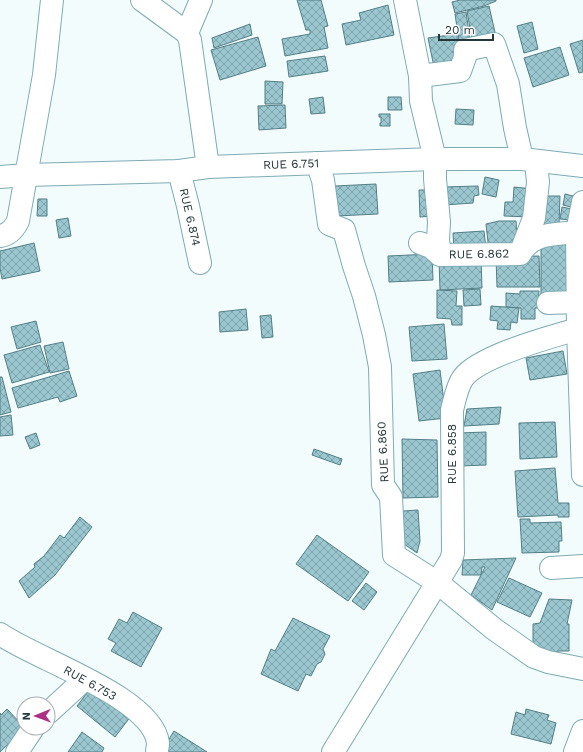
<svg xmlns="http://www.w3.org/2000/svg" width="583" height="752" font-family="'Work Sans',sans-serif">
<defs>
<pattern id="building-cross-hatch" width="8" height="8" patternUnits="userSpaceOnUse"><rect width="8" height="8" fill="#9ac7d0"/><path d="M0 0l8 8M0 8l8-8" fill="none" stroke="#7da2aa"/></pattern>
</defs>
<rect width="100%" height="100%" fill="#f2fcfd"/>
<g fill="url(#building-cross-hatch)" stroke="#537f87">
<polygon points="297,0 321,0 328,26 324,27 328,48 285,56 282,39 310,34 310,30 306,30"/>
<polygon points="460,0 496,0 496,1 484,6 455,13 452,2"/>
<polygon points="388,5 394,35 346,45 342,24 361,20 359,13"/>
<polygon points="489,6 497,41 473,45 467,11"/>
<polygon points="466,12 471,46 460,48 455,14"/>
<polygon points="532,22 538,49 524,53 517,26"/>
<polygon points="250,24 252,35 214,48 212,38"/>
<polygon points="457,34 458,55 454,64 434,67 428,38"/>
<polygon points="258,37 266,66 220,80 211,50"/>
<polygon points="583,40 583,72 579,73 570,44"/>
<polygon points="560,47 569,75 533,87 524,58"/>
<polygon points="325,56 328,71 289,77 287,61"/>
<polygon points="265,81 283,82 282,104 265,104"/>
<polygon points="323,97 325,113 311,114 309,99"/>
<polygon points="388,97 401,97 402,110 388,110"/>
<polygon points="285,105 286,128 259,130 258,106"/>
<polygon points="456,109 474,110 473,125 455,124"/>
<polygon points="379,114 390,114 390,126 380,126 380,123 381,123 381,117 379,117"/>
<polygon points="485,177 499,180 496,197 482,194"/>
<polygon points="376,184 378,214 336,216 335,186"/>
<polygon points="478,186 479,195 474,196 473,203 444,205 443,187"/>
<polygon points="514,187 533,189 531,217 504,216 505,202 513,202"/>
<polygon points="419,190 433,190 433,216 420,217"/>
<polygon points="565,194 573,196 571,207 563,205"/>
<polygon points="542,196 560,196 559,225 541,225"/>
<polygon points="38,199 47,199 47,216 37,216"/>
<polygon points="562,207 572,209 569,220 560,219"/>
<polygon points="68,218 71,236 59,238 56,220"/>
<polygon points="499,221 516,221 518,252 489,251 486,224"/>
<polygon points="484,231 486,249 454,252 453,233"/>
<polygon points="34,243 40,271 2,279 0,268 0,251"/>
<polygon points="569,244 569,296 541,295 541,245"/>
<polygon points="432,254 433,280 389,282 388,256"/>
<polygon points="539,256 540,287 497,287 496,257"/>
<polygon points="481,258 482,288 440,290 439,260"/>
<polygon points="480,289 481,305 464,306 463,290"/>
<polygon points="437,290 457,291 456,306 462,306 462,325 452,325 451,319 437,318"/>
<polygon points="520,291 539,291 538,308 535,308 535,319 521,319 521,308 506,307 506,293 520,294"/>
<polygon points="491,306 519,308 517,323 511,322 510,330 497,329 498,321 490,320"/>
<polygon points="246,309 248,330 220,332 219,312"/>
<polygon points="271,315 273,337 262,338 260,316"/>
<polygon points="36,321 41,342 17,349 11,327"/>
<polygon points="444,324 447,359 412,361 409,327"/>
<polygon points="63,342 69,369 50,373 44,346"/>
<polygon points="40,345 49,372 12,383 4,355"/>
<polygon points="563,351 567,374 530,380 526,358"/>
<polygon points="440,370 446,418 419,421 413,374"/>
<polygon points="69,371 77,396 60,402 58,397 18,408 12,388"/>
<polygon points="0,377 2,377 11,412 0,415"/>
<polygon points="501,407 499,424 464,426 467,409"/>
<polygon points="11,415 13,435 0,436 0,417"/>
<polygon points="555,422 557,457 520,459 519,423"/>
<polygon points="486,432 486,465 460,466 459,433"/>
<polygon points="36,433 40,445 30,449 25,437"/>
<polygon points="402,439 437,440 438,497 403,498"/>
<polygon points="314,449 342,459 340,465 312,455"/>
<polygon points="555,468 558,503 569,503 569,517 558,517 558,515 518,517 515,471"/>
<polygon points="418,510 420,541 417,553 404,544 403,511"/>
<polygon points="80,517 92,527 55,575 29,598 19,581 35,567 34,564 44,556 60,535 64,538"/>
<polygon points="520,519 530,519 530,523 561,522 562,541 559,541 559,552 522,553"/>
<polygon points="317,535 369,572 348,601 296,564"/>
<polygon points="516,558 492,610 471,595 485,567 482,567 481,575 462,575 463,560"/>
<polygon points="509,578 542,593 530,617 497,602"/>
<polygon points="366,583 377,592 364,610 352,601"/>
<polygon points="549,599 572,600 567,624 569,624 569,651 558,651 557,655 533,649 533,624 540,623"/>
<polygon points="133,612 162,628 141,667 111,651 116,643 108,639 119,619 127,623"/>
<polygon points="293,618 330,636 323,649 325,654 321,662 317,664 311,676 306,674 298,691 261,674 271,649 275,651"/>
<polygon points="93,685 131,716 115,737 77,706"/>
<polygon points="7,709 25,728 0,752 0,713 1,715"/>
<polygon points="526,709 549,715 547,720 556,723 551,744 511,734 516,712 525,715"/>
<polygon points="174,731 207,752 161,752"/>
<polygon points="82,732 104,748 102,752 68,752"/>
</g>
<g fill="none" stroke-linecap="round" stroke-linejoin="round">
<g stroke="#7eabb4" stroke-width="24">
<g id="minor">
<polyline points="142,0 187,33 190,40 208,167"/>
<polyline points="405,0 420,76 421,101 435,159 435,179 439,222 438,240 440,255 520,254 534,218 538,182 536,162"/>
<polyline points="187,33 201,0"/>
<polyline points="420,76 460,71 465,57 465,50 494,44 508,84 515,128 522,159"/>
<polyline points="317,163 323,180 329,224 344,230 354,266 364,296 374,335 380,367 383,485 391,497 394,555 438,583 494,629 534,657 548,662 583,669"/>
<polyline points="179,171 188,206 200,263"/>
<path d="M0,236C9,235 14,229 18,221L44,75L52,0"/>
<polyline points="420,243 431,247 440,255"/>
<path d="M521,252C535,232 554,235 577,232"/>
<polyline points="548,303 576,302"/>
<polyline points="578,329 583,475"/>
<polyline points="551,568 583,566"/>
<path d="M0,634C35,659 153,697 158,743C158,746 157,749 157,752"/>
<polyline points="48,713 85,679"/>
<polyline points="17,752 33,728"/>
<path d="M333,752L451,560L453,553L452,410C455,399 457,386 463,378C479,356 550,337 578,329L577,232L583,202"/>
<polyline points="575,752 583,731"/>
</g>
</g>
<g stroke="#7eabb4" stroke-width="24">
<polyline id="major" points="0,177 26,175 179,171 208,167 435,159 522,159 583,166"/>
</g>
<use href="#minor" stroke="#fff" stroke-width="22"/>
<use href="#major" stroke="#fff" stroke-width="22"/>
</g>
<g text-anchor="middle" stroke-width="3" stroke-linejoin="round" paint-order="stroke">
<g font-size="12" fill="#24373b" stroke="#fff">
<text transform="translate(291 164) rotate(-2)" y="4">RUE 6.751</text>
<text transform="translate(190 217) rotate(77)" y="4">RUE 6.874</text>
<text transform="translate(479 254) rotate(-1)" y="4">RUE 6.862</text>
<text transform="translate(383 452) rotate(-93)" y="4">RUE 6.860</text>
<text transform="translate(452 454) rotate(-90)" y="4">RUE 6.858</text>
<text transform="translate(90 683) rotate(29)" y="4">RUE 6.753</text>
</g>
</g>
<g transform="translate(36 716) rotate(269)"><circle r="19" fill="#ffffff" stroke="#a7afb1"/>
<path d="M0-3L7 15L0 10L-7 15Z" fill="#ae3283"/>
<text y="-6" font-size="11" font-weight="bold" text-anchor="middle" fill="#24373b">N</text>
</g>
<path d="M439 34v6h54v-6" fill="none" stroke="#24373b" stroke-width="2"/>
<text x="445" y="34" font-size="12" fill="#24373b" stroke="#ffffff" stroke-width="3" paint-order="stroke">20 m</text>
</svg>
